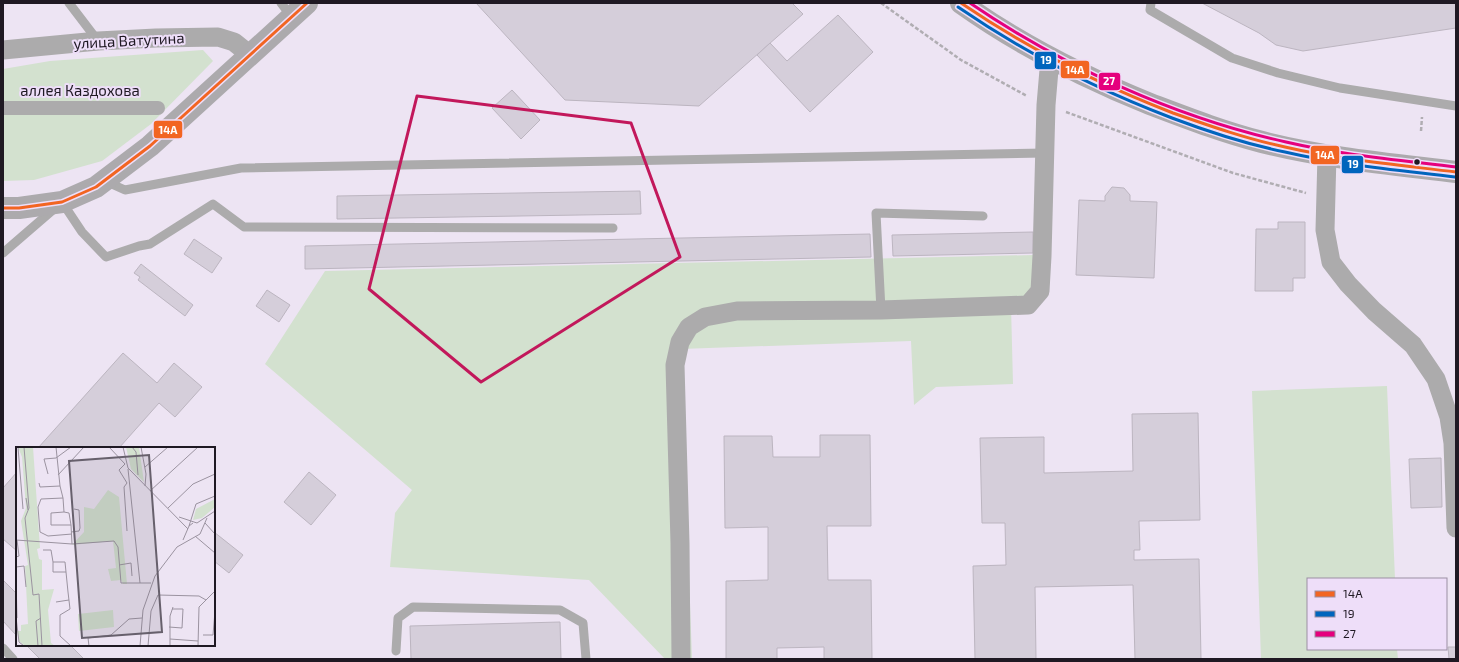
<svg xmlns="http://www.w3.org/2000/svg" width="1459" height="662" font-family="'Exo 2',sans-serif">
<rect width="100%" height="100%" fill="#ede4f3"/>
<g fill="#d3e1cf">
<polygon points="203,50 213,61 151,124 102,161 34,180 3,181 3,69 50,61"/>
<polygon points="1034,255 1040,291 1011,306 1013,384 936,387 914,405 911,341 681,349 692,659 665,659 589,580 390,567 395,513 412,490 265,364 325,271"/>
<polygon points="1387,386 1395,579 1308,579 1308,649 1397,649 1398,659 1261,659 1252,391"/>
</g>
<g fill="#d5ceda" stroke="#bcb5c0">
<polygon points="476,3 792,3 803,14 699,106 565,100"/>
<polygon points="1202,3 1456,3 1456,28 1303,51 1276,45 1259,33"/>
<polygon points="838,15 873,52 810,112 757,55 770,43 787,61"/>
<polygon points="512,90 540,120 521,139 492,108"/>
<polygon points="1112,187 1124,188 1130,195 1130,201 1157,202 1154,278 1076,275 1079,200 1105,201 1105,196"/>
<polygon points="640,191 641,214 337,219 337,196"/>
<polygon points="1278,222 1305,222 1305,278 1293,278 1293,291 1255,291 1256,229 1278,229"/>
<polygon points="1033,232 1033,253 893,256 892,235"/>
<polygon points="870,234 871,257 305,269 305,246"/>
<polygon points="194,239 222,258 212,273 184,254"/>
<polygon points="141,264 193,305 185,316 138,280 140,277 134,273"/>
<polygon points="267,290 290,305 279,322 256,306"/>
<polygon points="123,353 157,383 174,363 202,387 175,417 159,403 119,448 38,448"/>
<polygon points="1198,413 1200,520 1139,521 1140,550 1134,550 1134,560 1199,559 1201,659 1135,659 1133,585 1035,587 1036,659 975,659 973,566 1006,565 1005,523 982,523 980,438 1044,437 1044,473 1133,471 1132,414"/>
<polygon points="820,435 870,435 871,526 827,526 828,580 871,580 872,659 824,659 824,647 777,648 777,659 726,659 726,581 768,580 768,527 725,528 724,436 772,436 773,457 820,457"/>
<polygon points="1441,458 1442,507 1411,508 1409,459"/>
<polygon points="17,472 17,551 3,539 3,488"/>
<polygon points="309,472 336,495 311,525 284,502"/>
<polygon points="214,532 243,555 229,573 214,561"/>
<polygon points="3,580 17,594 17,636 3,621"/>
<polygon points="560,622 561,659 411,659 410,626"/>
<polygon points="26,645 70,645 84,659 40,659"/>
<polygon points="1448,647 1456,647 1456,659 1449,659"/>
</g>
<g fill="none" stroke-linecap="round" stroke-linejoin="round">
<g stroke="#b0adb2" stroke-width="2.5" stroke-dasharray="4 2" stroke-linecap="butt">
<polyline points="881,3 961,60 1027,96"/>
<polyline points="1066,112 1233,173 1306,193"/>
<polyline points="1421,131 1422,117"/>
</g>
<g stroke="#acabac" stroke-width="9">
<polyline points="69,3 98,41"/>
<polyline points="281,3 291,16"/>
<polyline points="1151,3 1150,10 1232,58 1278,73 1340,88 1456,106"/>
<polyline points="105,181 125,190 241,168 1045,153"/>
<polyline points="3,253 62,202 82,232 106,257 139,246 150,244 213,204 244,227 613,228"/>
<polyline points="881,310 876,213 983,216"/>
<polyline points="3,648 13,659"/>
<polyline points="396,651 398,618 413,607 560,610 583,623 586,659"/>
</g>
<polyline stroke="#acabac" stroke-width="14" points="3,108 158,108"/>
<g stroke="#acabac" stroke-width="19">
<polyline points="3,50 98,41 156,38 218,37 234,42 249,54"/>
<polyline points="1327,155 1325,230 1331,262 1348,284 1374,311 1413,345 1436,379 1449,417 1453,443 1456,528"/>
<polyline points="681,659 680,543 675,365 680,342 689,327 705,317 737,311 881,310 1028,305 1040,291 1042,256 1046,105 1050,58"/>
</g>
<g stroke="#acaaad" stroke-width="22">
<path d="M961,3C1020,45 1083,77 1150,104C1187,118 1223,132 1262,142C1325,158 1391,164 1456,172"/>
<polyline points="3,208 19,208 62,202 96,187 150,146 307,3"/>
</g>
<g stroke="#eedef9" stroke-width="6">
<g id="bus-1">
<path d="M961,3C1027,48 1098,84 1173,113C1210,126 1247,139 1285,147C1341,160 1399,165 1456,172"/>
<polyline points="3,208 19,208 62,202 96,187 150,146 307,3"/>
</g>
</g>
<g stroke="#eedef9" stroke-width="6">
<path id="bus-2" d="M958,7C1025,53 1096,89 1172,118C1209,132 1246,144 1285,152C1341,165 1398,170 1455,177"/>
</g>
<g stroke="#eedef9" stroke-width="6">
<path id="bus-3" d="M970,3C1062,66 1177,118 1286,142C1342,155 1399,160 1456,167"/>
</g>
<use href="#bus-1" stroke="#f26522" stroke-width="3"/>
<use href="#bus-2" stroke="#0065bd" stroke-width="3"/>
<use href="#bus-3" stroke="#e5007d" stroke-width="3"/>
</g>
<path fill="none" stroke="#c2185b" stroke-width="3" stroke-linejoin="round" d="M417,96L631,123L680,257L481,382L369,289Z"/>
<circle fill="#1f1923" stroke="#eedef9" stroke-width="1.5" cx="1417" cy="162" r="3.5"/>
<g text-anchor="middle" stroke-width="4" stroke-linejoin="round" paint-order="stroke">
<g font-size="15" fill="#1f1923" stroke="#eedef9">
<text transform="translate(129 41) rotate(-3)" y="5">улица Ватутина</text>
<text x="80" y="96">аллея Каздохова</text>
</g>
</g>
<g transform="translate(16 447)">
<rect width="199" height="199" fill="#ede4f3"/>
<path d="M2,0H17L24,101L21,102L23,112L26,113V143L38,142L32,163L35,196L39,199H9L3,194L1,184H5V178L12,177L9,119L12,118L5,74L10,61L6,10ZM110,0H123L128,35L115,22ZM92,43L103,50L111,137H107L105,133L95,134L92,122L100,121L97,94L56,98L68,85V60L78,62ZM199,52V60L186,71L177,73L180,62ZM97,163L98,180L63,184L62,167Z" fill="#d3e1cf"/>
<path fill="none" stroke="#9b93a0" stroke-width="1" d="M2,0L7,62M8,0L13,61L9,71L17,148M40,0L44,39L47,51M93,0L109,17L103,23L111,36L108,40L111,84M107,0L112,21L172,82M116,0L120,5L122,28M125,0L130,27L129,39M129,20L152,0M112,22L124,136M32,27L28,12L40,11L55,0M42,28L68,0M23,36L24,40L44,39M134,44L182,0M10,51L12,63M152,61L177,37L199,27M48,65L53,66L55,78M163,70L181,76L199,64M189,76L199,87M173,79L180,57L199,49M55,85L63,84L64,81L63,63L58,62M56,87L32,89L24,85L22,60L25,52L47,51L48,65L35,66V78H55L56,97M179,89L199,106M0,93L56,97L98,94L102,100L105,136H135M167,93L173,79L177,76M27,103H35L37,115M0,110L3,109L1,93M103,118L115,116L116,129M0,120L8,119L10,140M50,125H37V115H49L52,145L54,162L44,168V189L55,199M0,132L1,171M17,148L23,147L26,199M40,155L53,153M0,170L3,195L8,199M153,180L166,181L167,162H156M187,188H197L199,164M154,192L182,194M22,199L20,174L25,171M73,199L72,191L95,188L113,172L126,171M124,199L127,163L139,129L161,100L184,87L191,71M132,199L135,164L142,148L183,149L190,153M154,199V169L157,160M182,199L183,160L199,144"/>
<path fill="#67606c" fill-opacity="0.15" stroke="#67606c" stroke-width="2" d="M133,8L146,185L66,191L53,14Z"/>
<rect width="199" height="199" fill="none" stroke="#1f1923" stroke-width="2"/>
</g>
<g stroke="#eedef9" stroke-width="1.5">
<rect x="1034" y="51" width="23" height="19" rx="4" fill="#0065bd"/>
<rect x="1060" y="60" width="30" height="19" rx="4" fill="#f26522"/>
<rect x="1098" y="72" width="23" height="19" rx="4" fill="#e5007d"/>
<rect x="153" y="120" width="30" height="19" rx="4" fill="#f26522"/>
<rect x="1310" y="145" width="30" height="20" rx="4" fill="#f26522"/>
<rect x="1341" y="155" width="23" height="19" rx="4" fill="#0065bd"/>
</g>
<g font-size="11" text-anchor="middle" font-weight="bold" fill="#fff">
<text x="1046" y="64">19</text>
<text x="1075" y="74">14А</text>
<text x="1109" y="85">27</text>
<text x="168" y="134">14А</text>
<text x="1325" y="159">14А</text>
<text x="1353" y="168">19</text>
</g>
<rect width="1459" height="662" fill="none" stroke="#1f1923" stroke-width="8"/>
<rect x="1307" y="578" width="140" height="72" fill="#eedef9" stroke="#9b8fa3"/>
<rect x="1315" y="591" width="20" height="6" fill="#f26522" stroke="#9b8fa3"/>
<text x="1343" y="598" font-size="12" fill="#1f1923">14А</text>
<rect x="1315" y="611" width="20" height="6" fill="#0065bd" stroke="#9b8fa3"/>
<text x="1343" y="618" font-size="12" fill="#1f1923">19</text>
<rect x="1315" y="631" width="20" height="6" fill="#e5007d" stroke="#9b8fa3"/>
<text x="1343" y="638" font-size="12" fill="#1f1923">27</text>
</svg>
